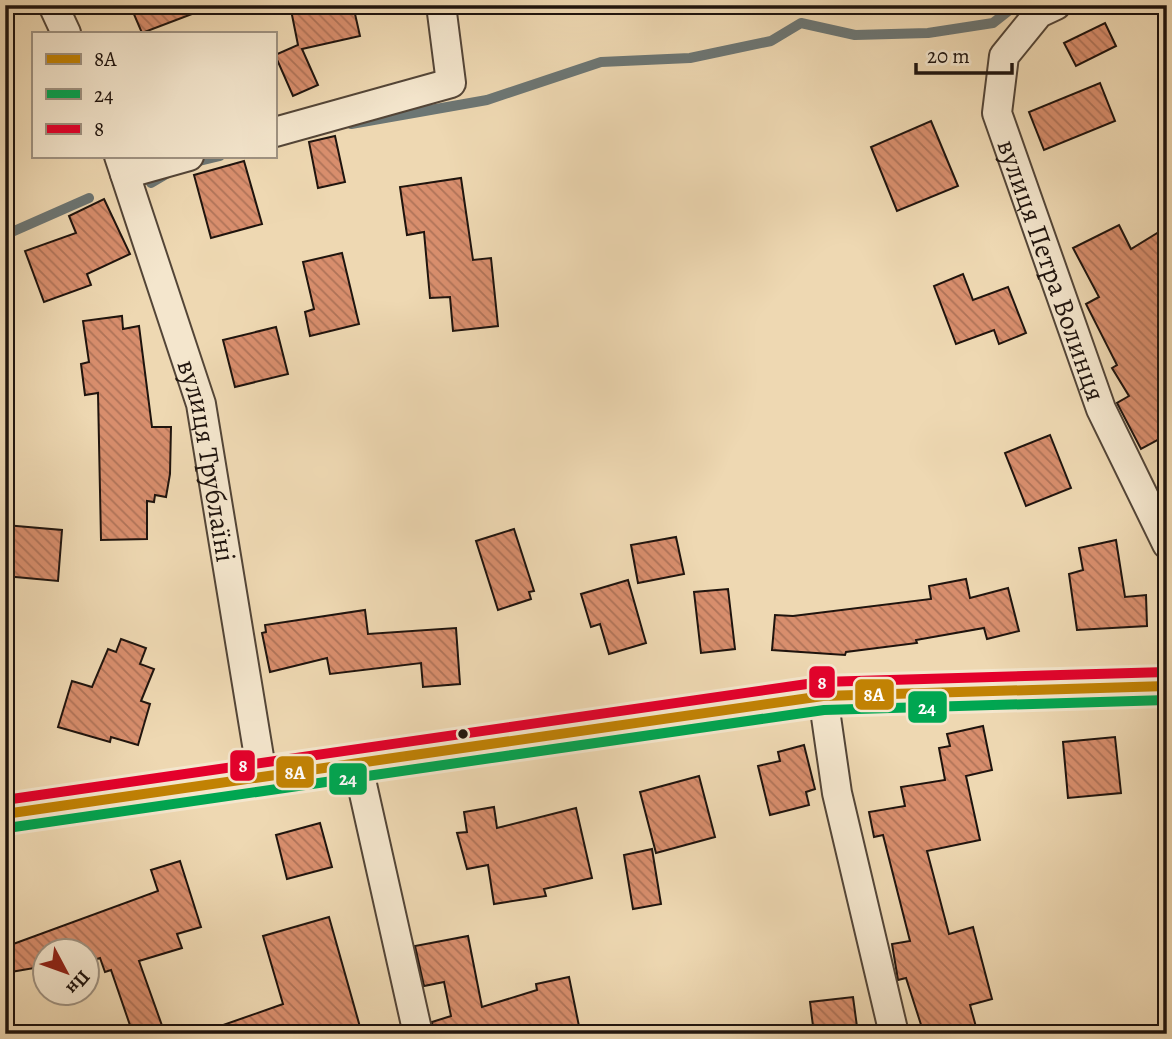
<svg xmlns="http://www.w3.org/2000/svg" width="1172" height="1039" font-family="Alegreya,serif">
<defs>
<pattern id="building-back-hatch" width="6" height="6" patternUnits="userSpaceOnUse" patternTransform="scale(1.75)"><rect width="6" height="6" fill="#d88e6d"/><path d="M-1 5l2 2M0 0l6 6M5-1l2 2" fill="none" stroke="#af7358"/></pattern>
</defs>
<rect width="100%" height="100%" fill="#eed8b2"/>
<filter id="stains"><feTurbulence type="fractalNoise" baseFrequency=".00286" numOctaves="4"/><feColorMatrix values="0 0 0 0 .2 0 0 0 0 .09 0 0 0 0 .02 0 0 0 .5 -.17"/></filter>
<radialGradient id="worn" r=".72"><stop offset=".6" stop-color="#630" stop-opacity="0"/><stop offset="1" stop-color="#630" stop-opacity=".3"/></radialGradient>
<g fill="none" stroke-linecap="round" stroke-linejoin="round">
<g stroke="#6c7674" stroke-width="10">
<polyline points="351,124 487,100 601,62 690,58 771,41 801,23 855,35 928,33 993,23 1016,5"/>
<polyline points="191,163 220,156"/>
<polyline points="151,183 168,173"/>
<polyline points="5,235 89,198"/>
</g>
</g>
<g fill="url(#building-back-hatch)" stroke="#1f140e" stroke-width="2">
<polygon points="130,5 213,5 213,6 142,33"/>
<polygon points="290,5 353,5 360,36 302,49 318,85 293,96 275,55 298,45"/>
<polygon points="1105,23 1116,46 1076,66 1064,43"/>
<polygon points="1100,83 1115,121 1044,150 1029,112"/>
<polygon points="931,121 958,186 897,211 871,147"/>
<polygon points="335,136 345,182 318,188 309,142"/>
<polygon points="244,161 262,224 211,238 194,175"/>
<polygon points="461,178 473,260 491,258 498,326 453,331 450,297 430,298 424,232 407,235 400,187"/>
<polygon points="104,199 130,254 87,274 91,285 44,302 25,251 76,233 69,216"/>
<polygon points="1119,225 1131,249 1167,227 1167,435 1141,449 1117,403 1129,396 1112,368 1117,365 1086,304 1099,297 1073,248"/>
<polygon points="342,253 359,324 310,336 305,312 314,309 303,262"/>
<polygon points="963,274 973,300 1008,287 1026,333 999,344 994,330 956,344 934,286"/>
<polygon points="122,316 123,329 139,326 152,427 171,427 170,474 166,497 155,495 154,502 147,501 147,539 101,540 98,393 85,395 81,364 89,362 83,321"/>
<polygon points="276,327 288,374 235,387 223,340"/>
<polygon points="1050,435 1071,488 1026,506 1005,453"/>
<polygon points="5,525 62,530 58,581 5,576"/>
<polygon points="514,529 534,591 529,592 531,599 498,610 476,541"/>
<polygon points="676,537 684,574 638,583 631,545"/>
<polygon points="1116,540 1125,597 1146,595 1147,626 1077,630 1069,574 1083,570 1079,548"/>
<polygon points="966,579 970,598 1008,588 1019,631 987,639 984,628 916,640 917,643 846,652 845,655 772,650 775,615 793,616 931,599 929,586"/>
<polygon points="628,580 646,643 609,654 600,624 591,627 581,594"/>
<polygon points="728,589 735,649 701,653 694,592"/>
<polygon points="365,610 368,634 456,628 460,684 423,687 421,663 330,674 327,658 270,672 262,633 266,632 265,625"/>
<polygon points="121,639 146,648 140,664 154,669 141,701 150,704 138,745 111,737 110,742 58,727 72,681 92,687 108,649 116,652"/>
<polygon points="983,726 992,770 966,776 980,840 927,851 949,934 973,927 992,999 970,1005 978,1034 924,1034 906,978 898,980 892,944 910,941 883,835 874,837 869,812 905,806 901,787 945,780 939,748 950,746 947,734"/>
<polygon points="1115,737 1121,793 1068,798 1063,742"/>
<polygon points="804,745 815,789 806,792 809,805 770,815 758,766 780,761 778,752"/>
<polygon points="699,776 715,837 656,853 640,792"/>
<polygon points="494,807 497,828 576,808 592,878 544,889 546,896 494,904 488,865 467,869 457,833 467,832 464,812"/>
<polygon points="320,823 332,867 287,879 276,835"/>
<polygon points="652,849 661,904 633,909 624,855"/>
<polygon points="180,861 201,927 177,934 182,948 139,961 165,1034 133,1034 111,970 105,972 100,958 88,962 88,951 46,951 46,966 5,973 5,947 158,891 151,870"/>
<polygon points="329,917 362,1034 209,1034 209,1030 283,1004 263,936"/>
<polygon points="468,936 482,1007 537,990 536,984 569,977 580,1031 566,1034 434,1034 432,1022 451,1016 444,982 424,986 415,946"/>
<polygon points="853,997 858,1034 814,1034 810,1002"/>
</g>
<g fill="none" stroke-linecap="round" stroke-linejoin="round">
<g stroke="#534537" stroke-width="32">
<g id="minor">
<polyline points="53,5 66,33"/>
<path id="s1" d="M1056,5L1039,13L1004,56L997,113L1101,409L1167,544"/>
<polyline points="275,132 451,83 441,5"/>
<path id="s2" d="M119,156L201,404L262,775"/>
<polyline points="125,174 189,156"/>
<polyline points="823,696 837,793 894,1034"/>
<polyline points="357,762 418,1034"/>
</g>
</g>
<g stroke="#534537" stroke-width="38">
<polyline id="tertiary" points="5,814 823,696 1167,686"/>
</g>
<use href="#minor" stroke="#f4e6cd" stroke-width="28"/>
<use href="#tertiary" stroke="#f4e6cd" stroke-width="35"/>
<g stroke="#f4e6cd" stroke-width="16">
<polyline id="bus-1" points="5,814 823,696 1167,686"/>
</g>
<g stroke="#f4e6cd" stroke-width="16">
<polyline id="bus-2" points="7,828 824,710 1167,700"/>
</g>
<g stroke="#f4e6cd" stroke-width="16">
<polyline id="bus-3" points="5,800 821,682 1167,672"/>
</g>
<use href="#bus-1" stroke="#c18204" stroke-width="10"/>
<use href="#bus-2" stroke="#00a651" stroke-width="10"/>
<use href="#bus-3" stroke="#e4002b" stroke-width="10"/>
</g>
<circle fill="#1f140e" stroke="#f4e6cd" stroke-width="2.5" cx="463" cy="734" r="6"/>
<g text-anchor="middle" stroke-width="5" stroke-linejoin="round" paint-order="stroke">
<g font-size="28" fill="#1f140e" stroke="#f4e6cd">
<text dy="10" stroke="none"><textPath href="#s1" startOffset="298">вулиця Петра Волинця</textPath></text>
<text dy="10" stroke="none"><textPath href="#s2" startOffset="318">вулиця Трублаїні</textPath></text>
</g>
</g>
<g stroke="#f4e6cd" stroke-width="2.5">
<rect x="808" y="665" width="28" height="34" rx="7" fill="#e4002b"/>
<rect x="854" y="678" width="41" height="33" rx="7" fill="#c18204"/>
<rect x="907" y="690" width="41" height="34" rx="7" fill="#00a651"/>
<rect x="229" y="749" width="27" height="33" rx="7" fill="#e4002b"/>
<rect x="275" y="755" width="40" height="34" rx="7" fill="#c18204"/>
<rect x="328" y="762" width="40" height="34" rx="7" fill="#00a651"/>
</g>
<g font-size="19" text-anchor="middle" font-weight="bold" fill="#fff">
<text x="822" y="689">8</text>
<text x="874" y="701">8А</text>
<text x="927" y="714">24</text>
<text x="243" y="772">8</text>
<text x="295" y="779">8А</text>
<text x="348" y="785">24</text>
</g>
<rect width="1172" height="1039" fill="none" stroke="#eed8b2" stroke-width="28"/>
<rect x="7" y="7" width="1158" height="1025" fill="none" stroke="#1f140e" stroke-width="3.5"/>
<rect x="14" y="14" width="1144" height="1011" fill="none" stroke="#1f140e" stroke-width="2"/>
<rect x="32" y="32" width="245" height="126" fill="#f4e6cd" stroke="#9f9281" stroke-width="2"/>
<rect x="46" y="54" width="35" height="10" fill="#c18204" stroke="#9f9281" stroke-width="2"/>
<text x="94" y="66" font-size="21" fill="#1f140e">8А</text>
<rect x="46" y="89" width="35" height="10" fill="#00a651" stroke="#9f9281" stroke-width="2"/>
<text x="94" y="102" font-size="21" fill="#1f140e">24</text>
<rect x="46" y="124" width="35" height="10" fill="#e4002b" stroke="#9f9281" stroke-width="2"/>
<text x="94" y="136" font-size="21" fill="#1f140e">8</text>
<g transform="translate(66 972) rotate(131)"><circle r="33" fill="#f4e6cd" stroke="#9f9281" stroke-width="2"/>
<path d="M0-5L12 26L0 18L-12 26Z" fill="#8f2418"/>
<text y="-10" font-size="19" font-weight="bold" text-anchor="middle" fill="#1f140e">Пн</text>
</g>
<path d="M916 63v10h96v-10" fill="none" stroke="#1f140e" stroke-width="3.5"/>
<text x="927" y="63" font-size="21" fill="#1f140e" stroke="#f4e6cd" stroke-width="5" paint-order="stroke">20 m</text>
<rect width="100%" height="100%" filter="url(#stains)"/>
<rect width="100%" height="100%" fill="url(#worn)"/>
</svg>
